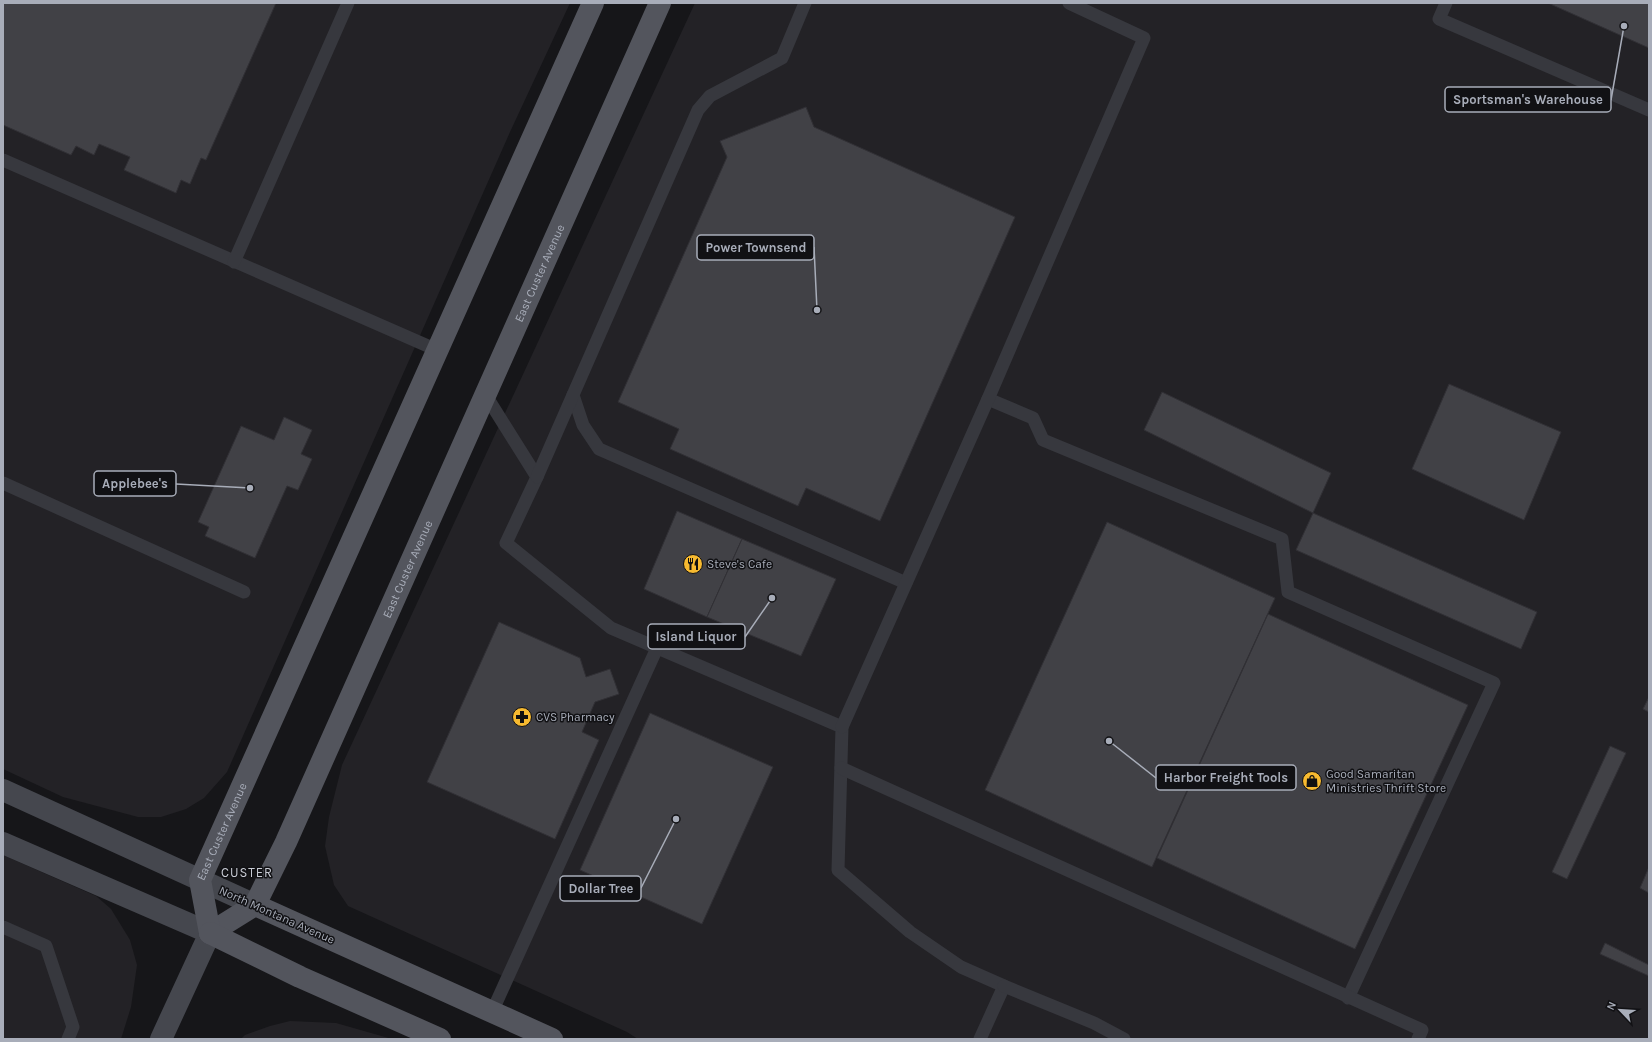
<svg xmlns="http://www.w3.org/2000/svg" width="1652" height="1042" font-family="Karla,sans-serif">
<rect width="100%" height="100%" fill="#161619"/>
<g fill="#232226">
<polygon points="3,3 570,3 510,132 227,772 204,798 186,809 161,817 138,817 63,797 3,769"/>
<polygon points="695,3 1649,3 1649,1039 638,1039 627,1032 348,906 334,885 325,846 329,817 342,765"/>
<polygon points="3,855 96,896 111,909 130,940 137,965 131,1007 121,1039 3,1039"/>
<polygon points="290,1021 336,1023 392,1039 241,1039 245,1035 270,1026"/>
</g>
<g fill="#414146" stroke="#313035">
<polygon points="3,3 276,3 206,160 201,158 190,184 181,180 176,193 124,170 130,157 99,144 94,155 76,146 71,155 3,125"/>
<polygon points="1548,3 1649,3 1649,48"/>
<polygon points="806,107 814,127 1015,217 880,521 806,488 798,506 670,449 679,429 618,402 727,157 720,141"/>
<polygon points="1449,384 1561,432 1524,520 1412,469"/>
<polygon points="1162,392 1331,473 1313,513 1144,430"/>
<polygon points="284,417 312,430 301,454 312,459 298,490 287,486 255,558 205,536 209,527 198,522 241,426 274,440"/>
<polygon points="677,511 742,539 707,617 644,589"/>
<polygon points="1313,513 1537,612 1521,649 1296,550"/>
<polygon points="1107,522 1275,598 1152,867 985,790"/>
<polygon points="742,539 836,579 801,656 707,617"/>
<polygon points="1268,614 1468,705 1355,949 1157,858"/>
<polygon points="499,622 580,658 586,677 610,669 619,694 595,702 582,732 599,740 555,839 427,782"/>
<polygon points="1649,697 1649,712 1643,709"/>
<polygon points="650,713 773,767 702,924 580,870"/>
<polygon points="1610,746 1626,753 1567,879 1552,872"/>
<polygon points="1649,867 1649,893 1640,888"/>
<polygon points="1605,943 1649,965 1649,976 1600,954"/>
</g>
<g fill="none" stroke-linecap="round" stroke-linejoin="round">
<g stroke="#37383e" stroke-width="13">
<polyline points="1446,3 1439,19 1649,110"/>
<polyline points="3,160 437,350"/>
<polyline points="234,262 348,3"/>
<polyline points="485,394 537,477 506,543 611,628 842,727 838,870 910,932 961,967 1004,986 980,1039"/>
<polyline points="573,395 583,425 599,449 906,583"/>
<polyline points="988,399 1033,418 1043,440 1282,539 1288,592 1494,683 1348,998"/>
<polyline points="537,477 698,110 710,96 782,58 805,3"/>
<polyline points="3,483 244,592"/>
<polyline points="842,727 988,399 1144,38 1069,3"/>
<polyline points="841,768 1422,1030 1418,1039"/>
<polyline points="3,927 46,946 73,1027 68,1039"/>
<polyline points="1004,986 1094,1023 1124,1039"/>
<polyline points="492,1012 657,648"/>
</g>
<g stroke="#45474e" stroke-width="22">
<polyline points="3,790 255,905"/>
<polyline points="3,843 210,933 161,1039"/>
</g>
<g stroke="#53555d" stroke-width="22">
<polyline points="255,905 552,1039"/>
<path id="s1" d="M210,933L255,905L286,842L660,3"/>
<path id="s2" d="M210,933L200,880L593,3"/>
<polyline points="210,933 300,977 440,1039"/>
</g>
</g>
<defs>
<g id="restaurant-disc" transform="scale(1)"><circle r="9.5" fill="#f7ba30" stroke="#111114"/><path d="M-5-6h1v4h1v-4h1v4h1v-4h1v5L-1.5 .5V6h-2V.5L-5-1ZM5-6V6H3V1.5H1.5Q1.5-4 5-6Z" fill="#111"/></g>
<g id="pharmacy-disc" transform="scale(1)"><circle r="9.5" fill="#f7ba30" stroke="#111114"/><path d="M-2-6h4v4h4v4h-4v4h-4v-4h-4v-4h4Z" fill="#111"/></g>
<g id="shop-disc" transform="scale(1)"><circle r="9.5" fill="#f7ba30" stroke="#111114"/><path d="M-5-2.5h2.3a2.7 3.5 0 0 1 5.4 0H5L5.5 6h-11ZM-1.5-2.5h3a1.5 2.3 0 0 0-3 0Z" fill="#111"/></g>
</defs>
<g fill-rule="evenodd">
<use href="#restaurant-disc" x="693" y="564"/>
<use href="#pharmacy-disc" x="522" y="717"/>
<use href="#shop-disc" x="1312" y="781"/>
</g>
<g text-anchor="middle" stroke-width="3" stroke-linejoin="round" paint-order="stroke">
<g font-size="12" fill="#a8adb9" stroke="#111114">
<text dy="4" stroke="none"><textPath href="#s1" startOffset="746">East Custer Avenue</textPath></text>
<text dy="4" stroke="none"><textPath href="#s1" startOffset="422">East Custer Avenue</textPath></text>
<text dy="4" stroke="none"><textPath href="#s2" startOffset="107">East Custer Avenue</textPath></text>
<text transform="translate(277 915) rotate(24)" y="4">North Montana Avenue</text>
</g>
<g font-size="12" fill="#a8adb9" stroke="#111114" text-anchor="start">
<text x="707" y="568">Steve's Cafe</text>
<text x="536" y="721">CVS Pharmacy</text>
<text x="1326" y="778">Good Samaritan<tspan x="1326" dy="14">Ministries Thrift Store</tspan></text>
</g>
<g font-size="13" letter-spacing="1" fill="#c9ccd5" stroke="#111114">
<text x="247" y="877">CUSTER</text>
</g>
</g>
<path fill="none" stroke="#a8adb9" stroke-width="1.5" d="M1624 26L1611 100M817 310L814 247M250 488L176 484M772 598L745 637M1109 741L1156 778M676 819L641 888"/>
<g fill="#a8adb9" stroke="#111114" stroke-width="1.5">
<circle cx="1624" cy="26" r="4"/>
<circle cx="817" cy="310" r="4"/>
<circle cx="250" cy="488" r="4"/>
<circle cx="772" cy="598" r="4"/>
<circle cx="1109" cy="741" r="4"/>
<circle cx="676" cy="819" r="4"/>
</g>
<g fill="#111114" stroke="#a8adb9" stroke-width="1.5">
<rect x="1445" y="87" width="166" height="25" rx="4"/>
<rect x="697" y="235" width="117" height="25" rx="4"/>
<rect x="94" y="471" width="82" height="25" rx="4"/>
<rect x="648" y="624" width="97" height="25" rx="4"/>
<rect x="1156" y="765" width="140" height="25" rx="4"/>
<rect x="560" y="876" width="81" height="25" rx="4"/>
</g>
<g font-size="13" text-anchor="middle" font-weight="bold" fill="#a8adb9">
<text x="1528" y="104">Sportsman's Warehouse</text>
<text x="756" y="252">Power Townsend</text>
<text x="135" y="488">Applebee's</text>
<text x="696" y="641">Island Liquor</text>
<text x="1226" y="782">Harbor Freight Tools</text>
<text x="601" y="893">Dollar Tree</text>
</g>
<rect width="1652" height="1042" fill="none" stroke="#a8adb9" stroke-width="8"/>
<g transform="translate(1620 1010) rotate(295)" stroke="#111114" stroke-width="3" paint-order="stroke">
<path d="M0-3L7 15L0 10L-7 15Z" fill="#a8adb9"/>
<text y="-6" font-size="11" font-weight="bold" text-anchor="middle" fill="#a8adb9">N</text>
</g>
</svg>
